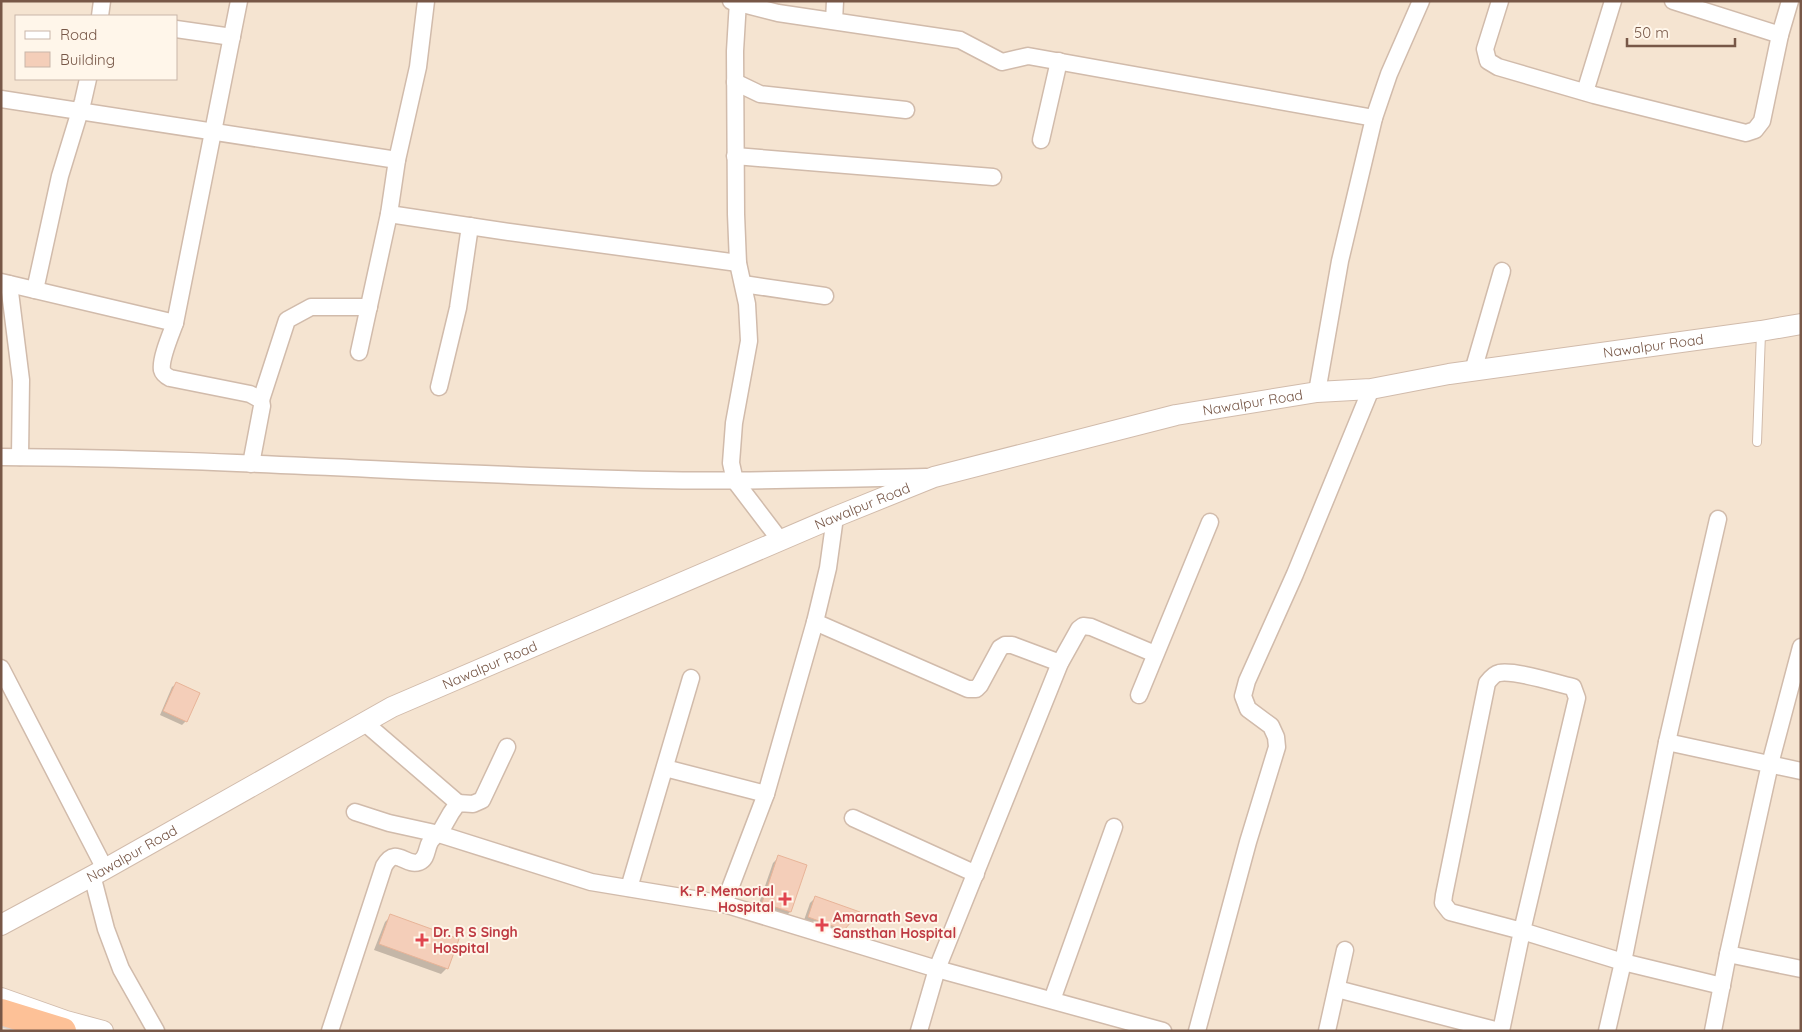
<svg xmlns="http://www.w3.org/2000/svg" width="1802" height="1032" font-family="Quicksand,sans-serif">
<rect width="100%" height="100%" fill="#fdf2e3"/>
<path fill="#f5e4d1" fill-rule="evenodd" d="M1,1H1801V1031H1ZM16,16H176V79H16Z"/>
<g fill="#0003">
<polygon points="176,684 186,721 182,725 160,715 172,687"/>
<polygon points="779,857 805,865 790,912 784,918 757,909 773,863"/>
<polygon points="816,897 843,929 837,935 803,923 810,903"/>
<polygon points="391,916 447,968 441,974 374,950 385,922"/>
</g>
<g fill="#f4ceb9" stroke="#e8b498">
<polygon points="176,682 200,693 187,722 163,711"/>
<polygon points="778,855 807,865 791,912 762,903"/>
<polygon points="815,896 860,912 844,930 808,917"/>
<polygon points="390,914 459,939 448,969 379,944"/>
</g>
<g fill="none" stroke-linecap="round" stroke-linejoin="round">
<g stroke="#d1bbab" stroke-width="10">
<polyline id="service" points="1757,442 1761,333"/>
</g>
<g stroke="#d1bbab" stroke-width="19">
<g id="minor">
<path d="M239,1L175,323C171,334 160,359 162,370C163,374 166,376 170,378L250,394L261,400L262,406L251,464"/>
<polyline points="731,1 778,13 960,40 1002,62 1028,56 1374,118"/>
<polyline points="738,1 735,51 736,214 738,263 747,304 749,341 734,423 731,463 735,481 780,540"/>
<polyline points="1500,1 1485,49 1488,61 1498,67 1594,95 1746,133 1755,130 1762,121 1780,35"/>
<polyline points="1673,1 1780,35 1790,1"/>
<polyline points="100,16 102,1"/>
<polyline points="834,21 835,1"/>
<polyline points="176,29 232,37"/>
<polyline points="735,82 760,94 906,110"/>
<polyline points="1585,92 1613,1"/>
<polyline points="1,99 397,160"/>
<polyline points="1041,140 1059,61"/>
<polyline points="735,156 993,177"/>
<polyline points="389,214 509,232 738,263"/>
<polyline points="1,282 175,323"/>
<polyline points="9,284 21,380 20,457"/>
<polyline points="743,284 825,296"/>
<polyline points="35,290 60,176 83,101 88,79"/>
<polyline points="359,352 389,214 397,160 418,67 426,1"/>
<polyline points="1473,371 1502,271"/>
<polyline points="439,387 458,308 470,226"/>
<polyline points="1317,392 1340,261 1374,118 1389,74 1421,1"/>
<polyline points="261,400 287,320 311,307 369,307"/>
<path d="M1,457C220,458 438,475 657,480C747,482 836,479 926,477"/>
<polyline points="835,517 828,568 815,622 968,689 976,689 980,685 1000,648 1005,645 1012,645 1060,663"/>
<polyline points="815,622 766,794 724,904 937,969 1163,1031"/>
<polyline points="1,668 105,869"/>
<polyline points="1139,695 1210,522"/>
<polyline points="365,723 458,803"/>
<polyline points="1667,742 1801,771"/>
<polyline points="665,768 766,794"/>
<polyline points="355,812 389,823 439,834 451,813 458,803 473,804 482,800 507,747"/>
<polyline points="853,818 976,874"/>
<polyline points="92,875 106,929 121,969 156,1031"/>
<polyline points="629,888 691,678"/>
<polyline points="1728,954 1801,969"/>
<polyline points="1337,989 1499,1031"/>
<polyline points="1052,1000 1114,827"/>
<path d="M330,1031L384,866C396,845 405,867 419,862C431,857 423,841 439,834L591,882L724,904"/>
<polyline points="919,1031 937,969 1060,663 1079,629 1083,626 1091,627 1155,654"/>
<polyline points="1197,1031 1248,842 1277,747 1276,737 1271,726 1248,709 1243,696 1247,681 1295,574 1371,389"/>
<polyline points="1327,1031 1345,950"/>
<path d="M1501,1031L1522,931L1577,698L1573,687C1555,683 1516,670 1499,673C1494,674 1490,679 1487,683L1444,895L1443,903L1450,912L1522,931L1623,962L1722,986"/>
<polyline points="1607,1031 1623,962 1667,742 1718,519"/>
<polyline points="1713,1031 1728,954 1770,764 1801,647"/>
</g>
</g>
<g stroke="#d1bbab" stroke-width="22">
<g id="tertiary">
<path id="s1" d="M1,925L105,869L392,707L835,517L934,477L1176,415L1317,392L1371,389L1449,374L1761,331L1801,324"/>
<polyline points="1,998 66,1021 103,1031"/>
</g>
</g>
<g stroke="#dcd3cf" stroke-width="29">
<polyline id="trunk" points="1,1012 63,1031"/>
</g>
<use href="#service" stroke="#fff" stroke-width="8"/>
<use href="#minor" stroke="#fff" stroke-width="16"/>
<use href="#tertiary" stroke="#fff" stroke-width="20"/>
<use href="#trunk" stroke="#fdc197" stroke-width="26"/>
</g>
<g fill="#e0444e" stroke="#fff6ea" stroke-width="2">
<path d="M782.5 891.5h5v5h5v5h-5v5h-5v-5h-5v-5h5z"/>
<path d="M819.5 917.5h5v5h5v5h-5v5h-5v-5h-5v-5h5z"/>
<path d="M419.5 932.5h5v5h5v5h-5v5h-5v-5h-5v-5h5z"/>
</g>
<g text-anchor="middle" stroke-width="4" stroke-linejoin="round" paint-order="stroke">
<g font-size="14" fill="#775747" stroke="#fff6ea">
<text dy="5" stroke="none"><textPath href="#s1" startOffset="1769">Nawalpur Road</textPath></text>
<text dy="5" stroke="none"><textPath href="#s1" startOffset="1364">Nawalpur Road</textPath></text>
<text dy="5" stroke="none"><textPath href="#s1" startOffset="959">Nawalpur Road</textPath></text>
<text dy="5" stroke="none"><textPath href="#s1" startOffset="554">Nawalpur Road</textPath></text>
<text dy="5" stroke="none"><textPath href="#s1" startOffset="149">Nawalpur Road</textPath></text>
</g>
<g font-size="14" font-weight="bold" fill="#be3a42" stroke="#fff6ea" text-anchor="start">
<text x="774" y="896" text-anchor="end">K. P. Memorial<tspan x="774" dy="16">Hospital</tspan></text>
<text x="833" y="922">Amarnath Seva<tspan x="833" dy="16">Sansthan Hospital</tspan></text>
<text x="433" y="937">Dr. R S Singh<tspan x="433" dy="16">Hospital</tspan></text>
</g>
</g>
<rect width="1802" height="1032" fill="none" stroke="#775747" stroke-width="5"/>
<rect x="15" y="15" width="162" height="65" fill="#fff6ea" stroke="#c9b6a9"/>
<rect x="25" y="31" width="25" height="8" fill="#ffffff" stroke="#c9b6a9"/>
<text x="60" y="40" font-size="15" fill="#775747">Road</text>
<rect x="25" y="52" width="25" height="15" fill="#f4ceb9" stroke="#c9b6a9"/>
<text x="60" y="65" font-size="15" fill="#775747">Building</text>
<path d="M1627 38v8h108v-8" fill="none" stroke="#775747" stroke-width="2.5"/>
<text x="1634" y="38" font-size="15" fill="#775747" stroke="#fff6ea" stroke-width="4" paint-order="stroke">50 m</text>
</svg>
